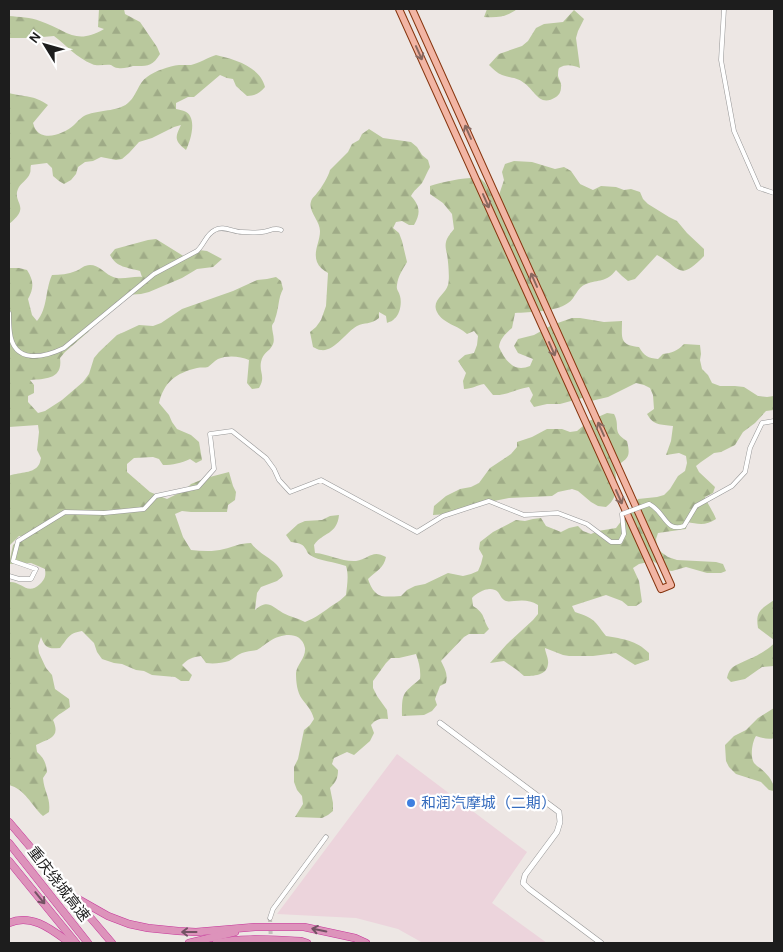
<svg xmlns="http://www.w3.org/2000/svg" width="783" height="952" font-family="Karla,'Noto Sans SC',sans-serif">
<defs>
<pattern id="forest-firs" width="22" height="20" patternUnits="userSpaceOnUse" patternTransform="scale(1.25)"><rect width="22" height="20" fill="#b9c89d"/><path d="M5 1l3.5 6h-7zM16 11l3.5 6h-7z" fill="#9fab87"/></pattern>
</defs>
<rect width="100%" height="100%" fill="#ede7e4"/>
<polygon fill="#ecd4dc" points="397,754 527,852 492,903 547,943 423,943 398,929 356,918 277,914"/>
<g fill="url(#forest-firs)">
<path d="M99,9H124L125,14L140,22L157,47L160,54C152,67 147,66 133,66C129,67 123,69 118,68C115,68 113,66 111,65C104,64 98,67 92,64C77,58 66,45 54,36L31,38H9V16C19,17 31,17 40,21C67,30 75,46 104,29L98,27Z"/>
<path d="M487,9H517C507,17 497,18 484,17Z"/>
<path d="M574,10L584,19L578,31L576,38L580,68C572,65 566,64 559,68C558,70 558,74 558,76C559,80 562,83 561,87C561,92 559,95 556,97C539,108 535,90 524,83C517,77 510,78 502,75C497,73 493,69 489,65L499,54L522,46L528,41L536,28L544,24L563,22Z"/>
<path d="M216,55C233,59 260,66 265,87C260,93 255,96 247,96L236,86L233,79L227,78L220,75L194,97H188L176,103V109C179,110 182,110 184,111C198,116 191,140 186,150C174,141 175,137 181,125L174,127L152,138L139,142L129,153L122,159L116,160L101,157L93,161L85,162L78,167L76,174L71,180L64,184L59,181L53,176L52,168L47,163L31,165C30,168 31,171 30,173C28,180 20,183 18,189C12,203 32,206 9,224V93C24,97 34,95 48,105L33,123C34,125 34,128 36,130C45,142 65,133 74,125C79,120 82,116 89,114C101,110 121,111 129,102C137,95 138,83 147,77C155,71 169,66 179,65C183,65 187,65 191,65C197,64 209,57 216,55Z"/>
<path d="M369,129L383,138L411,142L417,147L422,155L428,160L430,167C427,172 425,178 422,183C418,188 414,190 411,196C420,206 421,213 414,225H409L402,221L396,222L393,228L399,233L402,241L407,262C403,269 398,276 397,285C396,290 399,291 400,296C402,303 400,315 394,319C393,321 389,322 387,323L386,316L379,312V318C370,325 365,322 357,326C346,332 334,352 321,350C318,350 316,348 313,347L310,332L316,327L321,320L326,306L328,273C323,270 319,267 317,262C313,251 320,242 320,231C320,220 306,210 312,199C313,197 316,195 317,193C321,189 329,175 330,170L348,152L352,144L359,140L362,134Z"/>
<path d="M514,161L532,162L555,169L564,167L571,171L580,184L593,190L601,186L616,187L624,190L631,189L640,192L643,199L648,204L669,217L677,221L687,233L704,249V256C679,282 681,268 657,255L635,279L628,281L622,276L616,270C606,283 599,279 586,284C576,288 576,298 568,303C556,312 530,312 515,313L512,328C505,334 500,339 499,347C503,356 510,368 521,368C524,368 527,367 530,366L533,359L518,353L514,346L518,339L534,335L552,325L572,318H580L604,322L622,321C622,338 619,345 639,347C644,356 648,358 658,359L663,354C672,353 677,351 684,344L700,345L701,354L700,360L702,369L708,375L712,383L720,386H735L744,387L758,396L767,397L774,396V410L766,411L755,423L743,432L735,445L721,452L714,453L701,462L696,466L699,472L715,487L713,493L705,497C708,505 713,511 716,519C706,526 698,524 687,522L686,529L658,533L656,539L657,546L661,552L668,557L677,560L716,562L723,564L726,571L721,573H707L686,567L672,571L664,570L659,565L653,561L639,564L633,568L639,581L642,602L636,606H628L622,601L606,595L572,606L575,612C595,619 593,619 606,636C623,639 636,640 649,653V660L635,665L616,653L593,656H569L563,655L545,648C545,652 549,659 548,664C547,676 533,676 524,676L517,670L504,661L490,663L507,644L533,620L538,614V605C530,600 523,600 514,601C511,601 509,602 506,601C501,599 501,596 498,592C490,585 478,592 472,598L473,606C486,614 482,618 489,629L484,634H469L464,637L441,661C445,669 448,674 446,683L440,686L435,699L437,705L432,711L424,715L402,716C402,693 402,694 420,679C421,670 419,663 416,654L399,658H391L386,663L373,681V688L377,696L387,710L388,719C380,718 376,719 371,725L374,733L370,741L354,755L347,752L334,758L332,764L338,770C338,778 336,782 330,788L333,803V811L328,815L322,818L295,817L303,804L302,796L297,790L294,782V767L298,759L304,730L310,725L314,719C311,709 308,707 302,699C297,692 296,682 296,673C297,664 306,658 305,648C301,630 281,634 270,641C266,643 261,648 257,650C252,651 247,651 242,653C237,655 233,659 229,661C222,663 214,664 206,663L201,656C192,657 188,659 182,665L192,675L189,681H181L175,677L152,675L144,671L136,670L122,664L114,663L102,659L97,652L94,643L82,631C69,633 68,638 60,648C48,649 45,648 41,637L38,646L39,653L46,668L52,675L55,689L69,699L70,707C64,712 58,714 53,720C61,738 49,738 36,745L37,752C44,758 46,763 47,772L43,778C44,792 51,798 49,812L43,816C31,805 25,789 9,785V582C22,581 27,596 40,584C45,579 46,576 45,569L31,563L9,564L13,545L25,536H19L9,546V476C17,472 32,474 38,466C40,464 40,461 41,458L37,450L39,432L38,425L9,427V268H19L27,270C34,281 34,288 28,299L32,315L37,321C48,308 45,290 52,275C60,275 68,274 76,271C81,269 84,265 90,265C99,265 103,272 111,276C119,281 132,276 142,277L140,271C127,267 117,268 110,255L115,249L148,240L156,239L185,257L199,250L207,251L222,259L213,267L197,269L182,278L149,292L141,294L125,295L120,301L109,311L101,315L95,320L92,327L88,332L65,352L60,358C63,379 46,379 30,380L34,385V393L28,396V402L38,413L45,411L62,400L83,382L89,374L94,358L99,352L117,335L124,332L139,325L153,326L161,323L182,309L233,291L257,280L267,279L276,277L281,281L283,289C278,298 279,309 275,319C274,324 273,322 272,326C272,333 276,340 272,346C269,352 263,352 261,362C259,373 266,376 259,388L252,389L247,383L249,360C240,356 227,355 218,359C214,361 212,364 208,367C205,368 201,367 197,368C176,373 164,382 159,403L169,415L172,422L177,429L191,435L199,442L202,460L196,463L190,459C181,463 173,465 163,465L159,459L153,457L134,458L127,464V472L150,492L167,499L185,490L191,484L206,478L229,472L233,486L236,492L235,500L228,505L227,512H191L182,511L175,514L183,537L191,550C202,551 213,552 224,549C233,547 240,543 251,543C260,556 280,560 283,576L277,581L261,587L257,593L255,610C268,599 271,606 283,613C290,617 298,618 305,622C316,618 324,611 333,605C338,602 342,599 346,595C347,586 349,575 346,566C336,562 318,561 310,555C306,552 308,552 305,548C302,543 297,543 291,542L286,535L298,524L305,521L322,520L330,516L339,515C337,535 323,532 314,545L315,553C329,554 342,562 356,561C369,559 372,549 386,557C384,568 376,571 368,579C375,599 382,597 401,596L407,590L415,586L425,584L448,573L463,576L471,574L478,571L481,564L483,556L479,549L480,542L493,532L516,520L525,521L533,519L541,518L546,526L561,532L569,528L578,526L583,531L591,534L598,531L616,528L638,499L657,497L664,495L670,489L678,476L685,471L687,463L686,456L679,453L666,455L671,441L673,426C660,424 654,426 647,414L654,409L653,395L650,388L644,385L636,383L608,397L591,401L582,398L560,404H547L534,407L530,401L533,395L529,387C515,389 507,396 493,395L484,384C477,385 472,389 464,389L463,381L466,373L458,361L465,355L474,353L477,345L478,336L474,331L467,334C458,325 443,324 437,312C431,300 445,295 448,285C450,278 448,260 447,254C446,250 445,246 446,242C447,237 451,233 454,229L452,214L443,203L430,194V186C443,182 466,177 480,178L485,183L493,197L499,195L504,180L502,172L505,164Z"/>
<path d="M607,413L614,414C621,427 611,431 627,441C631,458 628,458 615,467C616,482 620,497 606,507L598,506L591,502L578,491L572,489L558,492L552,496L509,498L494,501L482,505L449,514L433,515L434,506L446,496L460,489L471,487L479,483L490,468L511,454L517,447V442L532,437L547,429H562L570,432L577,431L589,421Z"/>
<path d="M774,600V640L758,628C755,610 762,609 774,600Z"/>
<path d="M774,643V666L762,667L745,679L731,682L727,678C728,674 729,670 733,667C737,664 743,662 747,660C754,658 771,648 774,643Z"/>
<path d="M774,708V738C769,740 762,738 756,736C752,742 750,757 754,763C756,765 758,767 760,768C768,775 774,781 774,791L769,790L761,782L736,774L729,767L726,761L725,745L734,736L746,730L758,718Z"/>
</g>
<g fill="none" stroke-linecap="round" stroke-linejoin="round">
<polyline stroke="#c3bfbc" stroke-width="4" stroke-dasharray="4 2" stroke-linecap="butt" points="270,918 271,943"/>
<g stroke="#979797" stroke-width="5">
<g id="minor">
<polyline points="724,9 721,60 734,131 759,188 774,193"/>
<path d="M9,313C9,319 9,326 10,333C14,364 43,358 64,348L154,274L197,251C204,245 206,234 215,230C223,225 233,232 242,232C248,232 256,233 262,232C270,231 274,227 281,230"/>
<path d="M649,504C665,511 665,533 684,526L696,506L732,486L745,472L750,448L762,423L774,421"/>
<polyline points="9,576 19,579 31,579 36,569 13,561 18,541 65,512 104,513 144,509 156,496 198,487 214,469 210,434 232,431 266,458 274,469 279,480 290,492 321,480 417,532 443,516 489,501 524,515 558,513 587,524 611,542 620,542 624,534 622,514"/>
<polyline points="270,918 273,909 326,837"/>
</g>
</g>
<g stroke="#979797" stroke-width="6">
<polyline id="tertiary" points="440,723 559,812 560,822 557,832 525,875 523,883 529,889 601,943"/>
</g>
<g stroke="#86350f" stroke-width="8">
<polyline id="primary" points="399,9 661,589 671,585 412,9"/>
</g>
<g stroke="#c6369a" stroke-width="8">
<g id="motorway">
<polyline points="9,822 112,943"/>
<polyline points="9,843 88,943"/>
<polyline points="9,861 76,943"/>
<polyline points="71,895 108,916 129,924 148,928 178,931 196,932 255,927 304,927 355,938 366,943"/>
<path d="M9,923C32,913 52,930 70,943"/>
<polyline points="189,943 235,932"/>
<path d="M216,943C244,937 273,940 301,941L307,943"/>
</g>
</g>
<use href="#minor" stroke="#fff" stroke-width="4"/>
<use href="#tertiary" stroke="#fff" stroke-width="5"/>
<use href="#primary" stroke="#f2b5a4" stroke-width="6"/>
<use href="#motorway" stroke="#dd93bb" stroke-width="7"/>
<g stroke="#979797" stroke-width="5" stroke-linecap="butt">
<polyline id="minor-bridge" points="622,514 649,504"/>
</g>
<use href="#minor-bridge" stroke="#fff" stroke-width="4"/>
</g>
<defs><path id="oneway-shaft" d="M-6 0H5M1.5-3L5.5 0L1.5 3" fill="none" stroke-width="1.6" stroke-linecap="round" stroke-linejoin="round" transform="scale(1.25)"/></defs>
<g stroke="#886960">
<use href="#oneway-shaft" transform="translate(419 53) rotate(66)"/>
<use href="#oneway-shaft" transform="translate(468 132) rotate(-114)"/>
<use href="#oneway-shaft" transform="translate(486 201) rotate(66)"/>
<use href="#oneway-shaft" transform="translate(534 280) rotate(-114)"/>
<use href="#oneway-shaft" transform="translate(552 349) rotate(66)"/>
<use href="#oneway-shaft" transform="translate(601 429) rotate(-114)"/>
<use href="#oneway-shaft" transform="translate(619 497) rotate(66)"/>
</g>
<g stroke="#735264">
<use href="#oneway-shaft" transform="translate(40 898) rotate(51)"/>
<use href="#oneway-shaft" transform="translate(319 930) rotate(-168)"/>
<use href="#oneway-shaft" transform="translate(189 932) rotate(-180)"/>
</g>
<circle fill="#3f7fe0" stroke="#fff" stroke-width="2" cx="411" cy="803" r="5"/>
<g text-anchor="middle" stroke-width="4.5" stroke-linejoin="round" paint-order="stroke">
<g font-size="15" fill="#366cbe" stroke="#fff" text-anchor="start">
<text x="421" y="808">和润汽摩城（二期）</text>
</g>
<g font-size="15" fill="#1d1d1d" stroke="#fff">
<text transform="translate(59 884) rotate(52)" y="5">重庆绕城高速</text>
</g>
</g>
<rect width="783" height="952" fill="none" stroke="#1d1d1d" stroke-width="20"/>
<g transform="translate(45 45) rotate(307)" stroke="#ffffff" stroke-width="4" paint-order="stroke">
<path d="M0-4L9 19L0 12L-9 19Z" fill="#1d1d1d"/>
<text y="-8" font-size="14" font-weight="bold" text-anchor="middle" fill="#1d1d1d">N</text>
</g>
</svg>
